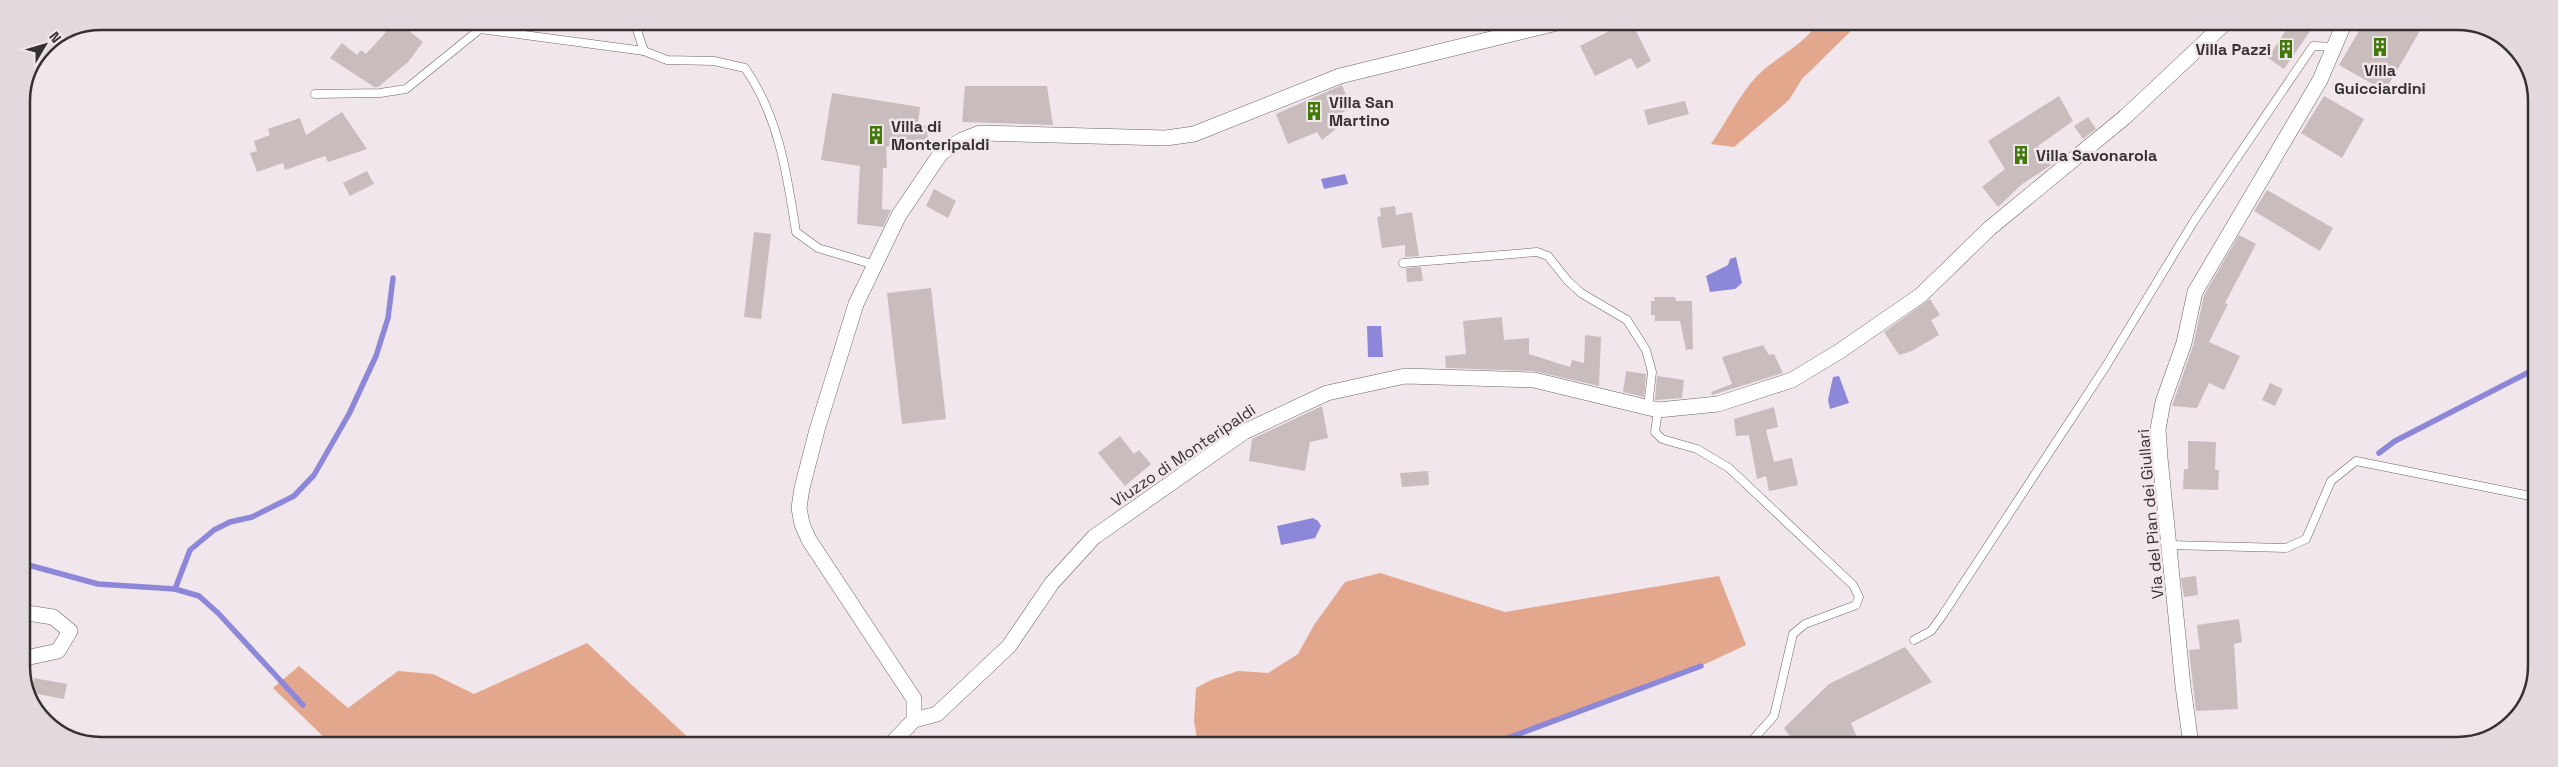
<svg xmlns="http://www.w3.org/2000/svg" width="2558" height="767" font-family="'Space Grotesk',sans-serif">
<rect width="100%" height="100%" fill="#f1e6ec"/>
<g fill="#e2a78d">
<path d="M1817,23H1859L1802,79L1789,100L1734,147L1711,144C1726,123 1739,95 1757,76C1775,57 1804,46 1817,23Z"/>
<polygon points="1380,573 1505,612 1719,576 1746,645 1701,666 1489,745 1198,744 1194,721 1196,688 1211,680 1238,671 1268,673 1298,654 1314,625 1345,582"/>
<polygon points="587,643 695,744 330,743 273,688 299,666 348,708 398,671 433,674 474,694"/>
</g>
<g fill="#8d87d9">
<polygon points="1345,174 1348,184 1324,189 1321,179"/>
<polygon points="1736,257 1742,283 1735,289 1710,292 1706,276 1728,265 1730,259"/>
<polygon points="1367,326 1381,326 1383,357 1368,357"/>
<polygon points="1839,376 1849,403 1830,409 1828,400 1833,377"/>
<polygon points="1313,518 1318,521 1321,526 1315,538 1281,545 1277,526"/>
</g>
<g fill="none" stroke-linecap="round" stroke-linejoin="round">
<g stroke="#8d87d9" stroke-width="5.5">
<polyline points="2379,453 2395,441 2535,369"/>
<polyline points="21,563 98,584 175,589 199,596 218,613 303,705"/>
<polyline points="175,589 190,550 214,530 230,522 252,517 294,496 314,475 349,414 376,356 388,318 393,278"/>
<polyline points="1489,745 1701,666"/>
<polyline points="2432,746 2463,744"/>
</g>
</g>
<g fill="#c9bcbc">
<polygon points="370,22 398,22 423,42 408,62 378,87 374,87 330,58 342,43 357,55 361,50 366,54 386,32"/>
<polygon points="1625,23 1632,23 1651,61 1637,69 1631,58 1595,76 1580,46"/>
<polygon points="2290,24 2302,24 2311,30 2284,69 2268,58"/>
<polygon points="2363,24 2412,24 2421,29 2385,91 2339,65"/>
<polygon points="1342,85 1351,108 1330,119 1337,128 1322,140 1317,132 1288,144 1276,114"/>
<polygon points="965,86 1047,86 1053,125 962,122"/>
<polygon points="832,93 920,107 918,124 926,126 929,144 886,147 887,168 883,168 882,209 891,210 883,227 857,224 860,166 821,160"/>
<polygon points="2059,96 2073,121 2038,146 2051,165 2021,185 1998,207 1982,187 2005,169 1988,141"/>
<polygon points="2324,96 2364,119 2342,158 2301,133"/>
<polygon points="1685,101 1689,114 1648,125 1644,110"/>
<polygon points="342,112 367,149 328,162 325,156 285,170 283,163 257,172 250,153 257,151 254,141 270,135 268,129 300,118 306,135"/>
<polygon points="2088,117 2096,129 2083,139 2074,126"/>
<polygon points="367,171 374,184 350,196 343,183"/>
<polygon points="934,189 956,201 948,218 926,206"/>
<polygon points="2267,190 2333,228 2320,251 2254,211"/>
<polygon points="1395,206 1396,215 1412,212 1419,256 1405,257 1405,245 1382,248 1377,217 1381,216 1380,208"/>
<polygon points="754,232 771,234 761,319 744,317"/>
<polygon points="2239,235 2256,244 2225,303 2228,304 2209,342 2240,356 2224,390 2209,383 2197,408 2172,406 2193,346 2204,295"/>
<polygon points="1421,267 1423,281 1407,282 1406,268"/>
<polygon points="931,288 946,419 902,424 887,293"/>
<polygon points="1654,297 1675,297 1676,301 1692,301 1693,349 1686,350 1680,321 1655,321 1655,315 1651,315 1651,301 1655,301"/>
<polygon points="1930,299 1940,315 1931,320 1939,335 1912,351 1899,355 1884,332"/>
<polygon points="1502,317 1504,340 1529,338 1529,354 1570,367 1572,360 1584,363 1585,335 1601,337 1599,386 1534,371 1446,368 1445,356 1466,354 1463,321"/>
<polygon points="1763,345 1769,355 1774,354 1783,373 1712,395 1711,392 1732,384 1722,357"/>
<polygon points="1626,371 1646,374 1644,397 1623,392"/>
<polygon points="1657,376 1684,380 1682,398 1655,400"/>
<polygon points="2270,383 2283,389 2275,406 2262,400"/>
<polygon points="1322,406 1328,438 1310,442 1305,471 1249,461 1252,439"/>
<polygon points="1774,407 1778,427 1766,430 1774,462 1792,458 1798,485 1769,491 1766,476 1757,479 1749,435 1736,436 1734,419"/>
<polygon points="1120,436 1134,454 1139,450 1151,464 1125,486 1098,453"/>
<polygon points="2188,441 2216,442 2215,470 2219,470 2218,490 2183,489 2184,469 2188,469"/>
<polygon points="1428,471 1429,485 1402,487 1400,473"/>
<polygon points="2196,576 2198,595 2184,597 2181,578"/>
<polygon points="2239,619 2242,642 2234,644 2238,709 2196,711 2189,650 2200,649 2197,625"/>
<polygon points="1905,647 1932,682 1851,723 1860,745 1796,745 1784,728 1829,684"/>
<polygon points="34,678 67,684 64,699 32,693"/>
</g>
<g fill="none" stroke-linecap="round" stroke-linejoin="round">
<g stroke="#6d6368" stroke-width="9">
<g id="service">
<path d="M638,22V33L644,51L667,60L714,61L745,68C779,117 787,174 796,232L818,248L875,265"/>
<polyline points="315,94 380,93 406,89 480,29 644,51"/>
<polyline points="1403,263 1537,252 1548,256 1567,280 1581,293 1627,320 1646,350 1652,372 1648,407"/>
<polyline points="1658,410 1655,432 1662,439 1697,449 1729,468 1853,585 1859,597 1856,605 1805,624 1793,634 1774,716 1748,745"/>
<polyline points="2169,545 2286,548 2306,539 2331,481 2356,461 2535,497"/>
<polyline points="1914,640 1931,631 1942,616 2106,366 2194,221 2313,46 2335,47"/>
</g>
</g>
<g stroke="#6d6368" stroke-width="16">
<g id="minor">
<polyline points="21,612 53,617 70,631 58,651 21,659"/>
<polyline points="914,720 937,714 1009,646 1052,583 1094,537 1244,432 1327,393 1405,376 1534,380 1658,410 1718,404 1792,380 1840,351 1921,295 1990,228 2125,117 2224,24"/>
<polyline points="891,744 914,720 914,699 809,540 802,524 799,508 802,488 817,430 856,304 899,215 941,153 962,140 980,133 1166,138 1194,134 1340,76 1557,23"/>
<polyline points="2191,745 2183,686 2160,458 2158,429 2163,402 2184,343 2195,292 2320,80 2344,24"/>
</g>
</g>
<use href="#service" stroke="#fff" stroke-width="8"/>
<use href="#minor" stroke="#fff" stroke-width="15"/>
</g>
<defs>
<g id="building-bare" transform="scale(1.5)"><path d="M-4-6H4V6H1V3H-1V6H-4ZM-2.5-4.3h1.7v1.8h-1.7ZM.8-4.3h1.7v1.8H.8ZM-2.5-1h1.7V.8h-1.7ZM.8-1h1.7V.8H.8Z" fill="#42780a" stroke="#f1e6ec" stroke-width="2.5" paint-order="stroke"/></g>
</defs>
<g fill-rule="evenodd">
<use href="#building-bare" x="2380" y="47"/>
<use href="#building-bare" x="2286" y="49"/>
<use href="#building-bare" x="1314" y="111"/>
<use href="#building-bare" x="876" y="135"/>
<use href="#building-bare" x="2021" y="155"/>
</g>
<g text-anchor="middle" stroke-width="5" stroke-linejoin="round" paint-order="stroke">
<g font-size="16" font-weight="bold" fill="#353133" stroke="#f1e6ec" text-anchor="start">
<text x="2271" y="55" text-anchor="end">Villa Pazzi</text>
<text x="2380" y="76" text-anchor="middle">Villa<tspan x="2380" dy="18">Guicciardini</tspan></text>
<text x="1329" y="108">Villa San<tspan x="1329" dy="18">Martino</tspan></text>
<text x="891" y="132">Villa di<tspan x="891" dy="18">Monteripaldi</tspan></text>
<text x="2036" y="161">Villa Savonarola</text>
</g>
<g font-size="16" fill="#353133" stroke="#f1e6ec">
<text transform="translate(1183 455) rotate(-34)" y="6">Viuzzo di Monteripaldi</text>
<text transform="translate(2150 514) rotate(-95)" y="6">Via del Pian dei Giullari</text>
</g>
</g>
<path d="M0 0H2558V767H0ZM101 30H2457A71 71 0 0 1 2528 101V666A71 71 0 0 1 2457 737H101A71 71 0 0 1 30 666V101A71 71 0 0 1 101 30Z" fill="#e2d8dd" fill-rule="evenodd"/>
<path fill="none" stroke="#353133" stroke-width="2.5" d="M101 30H2457A71 71 0 0 1 2528 101V666A71 71 0 0 1 2457 737H101A71 71 0 0 1 30 666V101A71 71 0 0 1 101 30Z"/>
<g transform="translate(45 45) rotate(52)" stroke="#f1e6ec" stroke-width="4" paint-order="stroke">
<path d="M0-4L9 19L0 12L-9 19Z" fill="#353133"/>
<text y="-8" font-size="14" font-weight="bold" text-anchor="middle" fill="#353133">N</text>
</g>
</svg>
